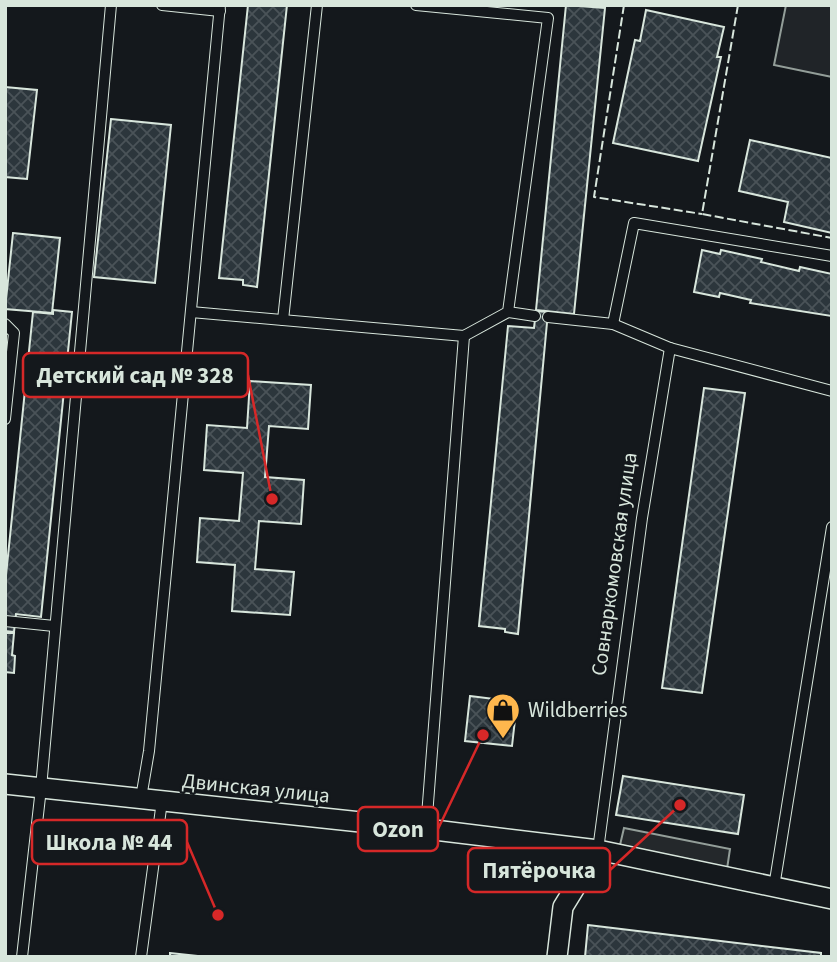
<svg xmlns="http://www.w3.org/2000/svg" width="837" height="962" font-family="'Source Sans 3',sans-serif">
<defs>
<pattern id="building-cross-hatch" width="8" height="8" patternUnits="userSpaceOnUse" patternTransform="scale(1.75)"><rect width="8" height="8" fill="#2c363c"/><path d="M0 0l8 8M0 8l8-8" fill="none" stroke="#4a5358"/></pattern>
</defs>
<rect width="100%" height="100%" fill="#14181c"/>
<polygon fill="#202428" stroke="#939e99" stroke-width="2" points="786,5 832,5 832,77 774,65"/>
<polygon fill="#24282b" stroke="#939e99" stroke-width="2" points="624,828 730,849 727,869 620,845"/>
<g fill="url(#building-cross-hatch)" stroke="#d8e6dc" stroke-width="2">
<polygon points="248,5 287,5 257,287 243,285 243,280 219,278"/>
<polygon points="566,5 605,8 574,314 536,310"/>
<polygon points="646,10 724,27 717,57 721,57 698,161 613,143 635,40 640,41"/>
<polygon points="5,87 37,90 27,179 5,177"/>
<polygon points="111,119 171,125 155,283 94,277"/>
<polygon points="750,140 832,158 832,233 784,222 788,202 739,191"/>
<polygon points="13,233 60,238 52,313 5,309"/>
<polygon points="702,250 720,254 721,250 762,259 761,262 799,271 800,267 832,274 832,321 832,316 750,303 751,300 720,293 719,297 694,292"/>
<polygon points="53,310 72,312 41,617 16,614 14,632 5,631 5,585 33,312 53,314"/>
<polygon points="536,311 548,312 518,634 505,632 505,629 479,626 508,326 534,328"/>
<polygon points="250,381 311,385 308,429 269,426 265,477 304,480 301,524 259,521 255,569 294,572 290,615 232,611 235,565 197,562 200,518 239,521 243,473 204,470 207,425 247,428"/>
<polygon points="704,388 745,393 702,693 662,688"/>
<polygon points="5,633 14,633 12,655 15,656 14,673 5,672"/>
<polygon points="470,696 517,702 512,746 465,741"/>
<polygon points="623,776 744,795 738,834 616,815"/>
<polygon points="588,925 821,953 821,957 585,957"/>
<polygon points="170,953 207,957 170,957"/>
</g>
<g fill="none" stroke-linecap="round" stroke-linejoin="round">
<g stroke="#d8e6dc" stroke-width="12">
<g id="service">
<polyline points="162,5 220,11"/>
<polyline points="191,312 464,336 508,312 548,18 416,5"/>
<polyline points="508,312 535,316"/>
<polyline points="548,317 613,324 670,348 832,391"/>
<polyline points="283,320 317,5"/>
<polyline points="5,324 14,333 5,419"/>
<polyline points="613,324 634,223 832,256"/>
<polyline points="5,621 54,626"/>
<polyline points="141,798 149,751 220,5"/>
<polyline points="426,829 464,336"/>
<polyline points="598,850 642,518 670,348"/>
<polyline points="774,887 832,527"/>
<polyline points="22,957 41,788 111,5"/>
<polyline points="141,957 162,801"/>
</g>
</g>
<g stroke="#d8e6dc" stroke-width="22">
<g id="minor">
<polyline points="5,784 426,829 598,850 832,899"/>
<polyline points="557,957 563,907 598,850"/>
</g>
</g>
<use href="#service" stroke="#14181c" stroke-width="10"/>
<use href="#minor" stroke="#14181c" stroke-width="19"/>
<g stroke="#d8e6dc" stroke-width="2" stroke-dasharray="9 3.5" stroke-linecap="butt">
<polyline points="624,5 594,197 702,214"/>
<polyline points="738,5 702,214 832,238"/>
</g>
</g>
<defs>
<g id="shop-pin" transform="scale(1.75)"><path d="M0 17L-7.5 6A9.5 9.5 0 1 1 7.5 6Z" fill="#ffb74d" stroke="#14181c"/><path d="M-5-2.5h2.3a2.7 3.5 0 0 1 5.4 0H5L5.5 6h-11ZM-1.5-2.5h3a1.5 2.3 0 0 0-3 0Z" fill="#111"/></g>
</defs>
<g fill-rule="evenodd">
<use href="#shop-pin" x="503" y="710"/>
</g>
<g text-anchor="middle" stroke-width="5" stroke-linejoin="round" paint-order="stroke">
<g font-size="21" fill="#d8e6dc" stroke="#14181c">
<text transform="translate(614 564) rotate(-82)" y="7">Совнаркомовская улица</text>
<text transform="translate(256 788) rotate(6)" y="7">Двинская улица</text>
</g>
<g font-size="21" fill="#d8e6dc" stroke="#14181c" text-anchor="start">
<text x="528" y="717">Wildberries</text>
</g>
</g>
<path fill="none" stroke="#d62828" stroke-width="2.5" d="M272 499L248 375M483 735L438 829M218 915L187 842M680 805L610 870"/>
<g fill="#d62828" stroke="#14181c" stroke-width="2.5">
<circle cx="272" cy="499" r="7"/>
<circle cx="483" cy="735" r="7"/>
<circle cx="218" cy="915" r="7"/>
<circle cx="680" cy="805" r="7"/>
</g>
<g fill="#14181c" stroke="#d62828" stroke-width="2.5">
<rect x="23" y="353" width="225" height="44" rx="7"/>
<rect x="358" y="807" width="80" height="44" rx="7"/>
<rect x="32" y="820" width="155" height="44" rx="7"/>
<rect x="468" y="848" width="142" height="44" rx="7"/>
</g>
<g font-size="23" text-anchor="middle" font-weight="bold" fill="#d8e6dc">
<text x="135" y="383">Детский сад № 328</text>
<text x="398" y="837">Ozon</text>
<text x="109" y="850">Школа № 44</text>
<text x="539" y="878">Пятёрочка</text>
</g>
<rect width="837" height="962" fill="none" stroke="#d8e6dc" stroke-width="14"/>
</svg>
